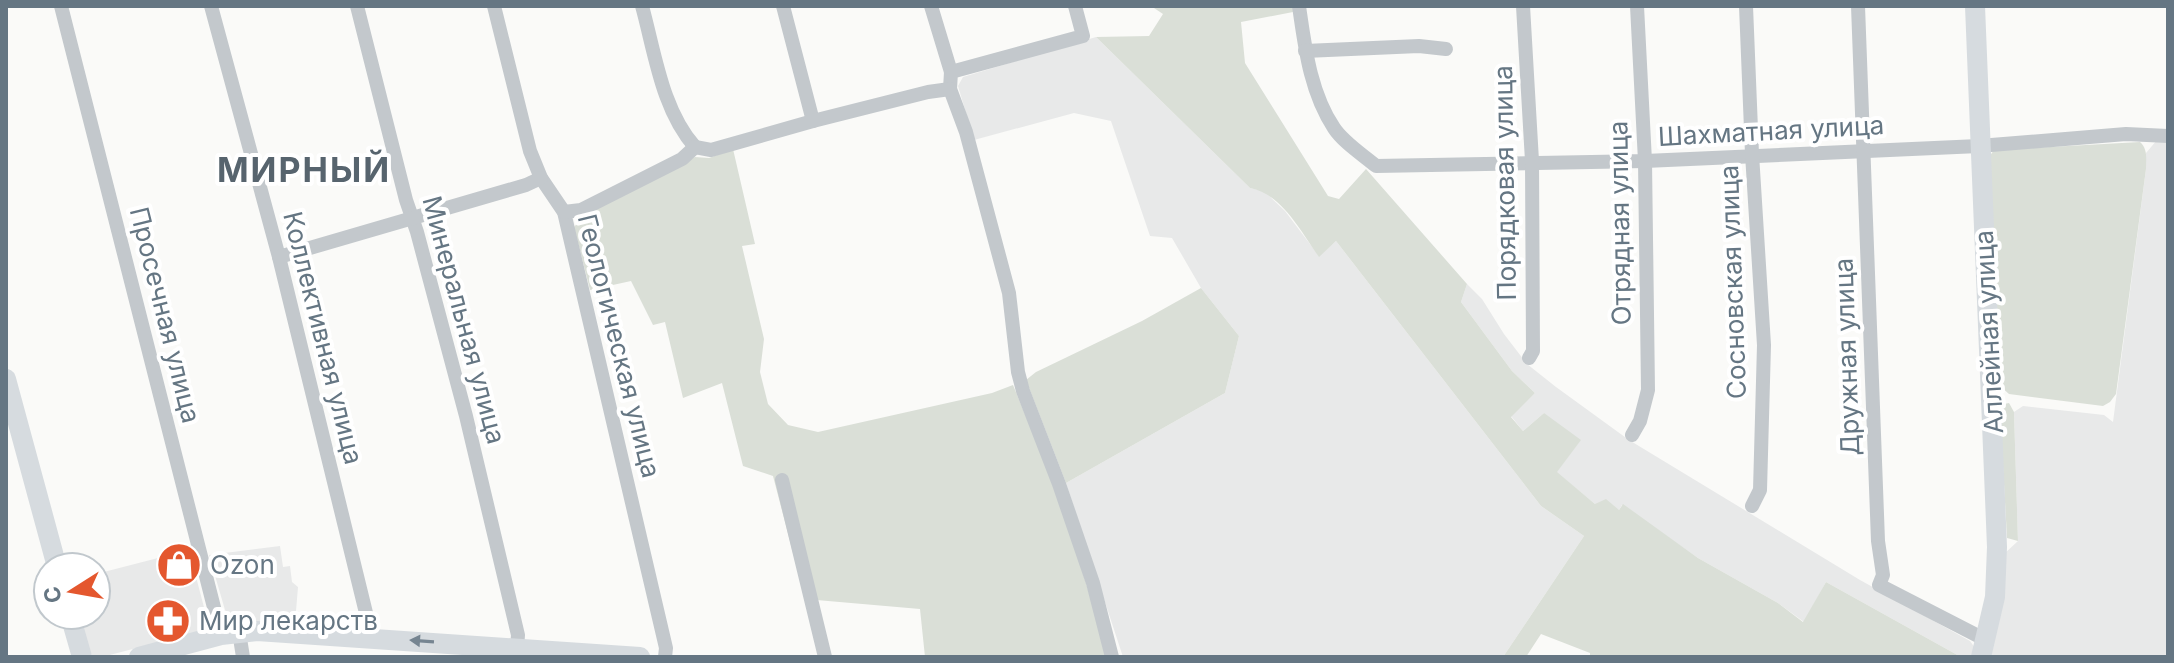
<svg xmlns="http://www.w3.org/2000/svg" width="2174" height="663" font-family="Inter,sans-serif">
<rect width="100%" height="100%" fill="#fafaf8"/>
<g fill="#e8e9e9">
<polygon points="1096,37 1250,188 1264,191 1285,211 1319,256 1336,241 1541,506 1584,536 1503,657 1123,657 1066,483 1225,393 1239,336 1201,288 1172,238 1150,236 1111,121 1074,113 974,140 958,86 963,77"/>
<polygon points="2157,140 2168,141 2168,657 1990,657 2004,554 2018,541 2014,412 2023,406 2104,415 2113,422 2146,169 2146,153"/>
<polygon points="1467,284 1482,299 1504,334 1527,364 1556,387 1629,440 1860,580 1970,641 1975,648 1973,657 1961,657 1826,582 1804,622 1778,603 1698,558 1622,505 1619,510 1595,504 1556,472 1544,413 1523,431 1511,416 1535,393 1512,371 1461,302"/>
<polygon points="280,546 283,567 290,566 292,582 298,587 295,623 242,622 232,619 225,610 209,555"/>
<polygon points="189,550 206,615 202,631 102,657 94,657 88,650 78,615 96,615 96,574"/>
</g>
<g fill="#dadfd7">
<path d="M1151,6H1293V12L1241,22L1245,63L1328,196L1339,199L1366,169L1467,284L1461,302L1512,371L1535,393L1511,417L1523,431L1544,413L1581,440L1557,472L1595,504L1606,499L1619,510L1623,504L1698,558L1778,603L1803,622L1826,582L1961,657H1590V653L1541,634L1526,657H1503L1584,536L1541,506L1336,241L1319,257C1301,232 1282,194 1250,188L1096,37L1149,36L1163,14Z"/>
<path d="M2140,142C2148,149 2146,159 2146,169L2116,394L2110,402L2103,406L2009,394L2000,386L1989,157L1994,150Z"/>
<path d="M733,149L755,244L742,246L764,339L760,372L768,404L788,425L818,432L992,393L1013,385C1051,476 1082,561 1107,657H925L920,609L805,599L773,476L743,466L722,383L683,398L665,322L653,325L631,281L590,290L574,227L587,213L695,157L709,158Z"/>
<polygon points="1201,288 1239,336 1225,393 1066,483 1026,380 1036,372 1142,321"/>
<polygon points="2009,403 2014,412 2018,541 2007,538 2000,411 2004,404"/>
</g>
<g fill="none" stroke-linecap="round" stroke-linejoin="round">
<g stroke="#c3c8cc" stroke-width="14">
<polyline points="61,6 221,635"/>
<polyline points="211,6 279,257 367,617 364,636"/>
<polyline points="357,6 406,200 417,232 466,416 518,635 517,648"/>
<polyline points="494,6 530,151 541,178 564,212 666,648 665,657"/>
<path d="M642,6C655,53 662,110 695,147"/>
<polyline points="783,6 813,121"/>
<polyline points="931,6 951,72"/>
<polyline points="1075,6 1083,36 951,72 950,89 966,132 1009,293 1018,372 1023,391 1059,484 1093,583 1112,657"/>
<path d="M1299,6C1305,47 1310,92 1334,128C1343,142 1363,155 1376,166L1645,161L1979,146L2126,134L2168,136"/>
<polyline points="1523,6 1532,161 1533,351 1529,358"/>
<polyline points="1746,6 1752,154 1764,345 1760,490 1752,506"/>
<polyline points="1858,6 1878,541 1883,575 1879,585 1986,640"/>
<polyline points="1305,51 1419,46 1446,49"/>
<polyline points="695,147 711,150 813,121 928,92 950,89"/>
<polyline points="564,212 581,210 682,159 695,147"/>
<polyline points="279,257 526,185 541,178"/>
<polyline points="1632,435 1640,421 1648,390 1645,161 1637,6"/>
<polyline points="782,480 825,657"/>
<polyline points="239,632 243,657"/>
</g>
<g stroke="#d6dbdf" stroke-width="20">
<polyline points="1975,6 1997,547 1995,597 1981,657"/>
<polyline points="6,379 57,567"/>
<polyline points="70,615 82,657"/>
<polyline points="139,657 221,635 257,631 640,657"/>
</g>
</g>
<defs><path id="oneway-solid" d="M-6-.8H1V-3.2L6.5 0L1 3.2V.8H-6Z" transform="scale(2)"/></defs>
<use fill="#768591" href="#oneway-solid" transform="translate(422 641) rotate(-176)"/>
<defs>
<g id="shop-disc" transform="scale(2.3)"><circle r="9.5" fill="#e4572e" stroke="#fff"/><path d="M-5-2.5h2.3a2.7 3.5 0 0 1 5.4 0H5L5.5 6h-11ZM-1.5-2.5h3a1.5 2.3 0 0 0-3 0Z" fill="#fff"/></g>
<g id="pharmacy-disc" transform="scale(2.3)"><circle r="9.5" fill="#e4572e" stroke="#fff"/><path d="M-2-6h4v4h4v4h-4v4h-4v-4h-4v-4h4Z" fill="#fff"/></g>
</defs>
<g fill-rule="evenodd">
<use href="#shop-disc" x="179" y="565"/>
<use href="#pharmacy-disc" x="168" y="621"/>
</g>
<g text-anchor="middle" stroke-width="8" stroke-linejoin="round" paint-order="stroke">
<g font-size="26" fill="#657683" stroke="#fff">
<text transform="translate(1771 131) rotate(-3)" y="9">Шахматная улица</text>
<text transform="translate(1505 183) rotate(-91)" y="9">Порядковая улица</text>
<text transform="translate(1620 223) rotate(-91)" y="9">Отрядная улица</text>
<text transform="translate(1733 282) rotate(-92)" y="9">Сосновская улица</text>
<text transform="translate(165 315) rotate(76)" y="9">Просечная улица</text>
<text transform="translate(464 320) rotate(75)" y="9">Минеральная улица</text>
<text transform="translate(1989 332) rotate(-93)" y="9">Аллейная улица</text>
<text transform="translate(323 338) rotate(76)" y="9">Коллективная улица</text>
<text transform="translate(619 346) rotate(76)" y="9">Геологическая улица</text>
<text transform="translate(1847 357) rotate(-92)" y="9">Дружная улица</text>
</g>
<g font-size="26" fill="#657683" stroke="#fff" text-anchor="start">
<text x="210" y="574">Ozon</text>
<text x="199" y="630">Мир лекарств</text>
</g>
<g font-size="34" font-weight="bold" letter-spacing="2" fill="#57646e" stroke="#fff">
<text x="304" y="182">МИРНЫЙ</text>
</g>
</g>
<rect width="2174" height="663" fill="none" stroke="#657683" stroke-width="16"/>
<g transform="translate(72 591) rotate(259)"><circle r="38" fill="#ffffff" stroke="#c1c8cd" stroke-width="2"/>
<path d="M0-6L14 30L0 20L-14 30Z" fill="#e4572e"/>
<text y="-12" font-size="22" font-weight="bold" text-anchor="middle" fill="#657683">С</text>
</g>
</svg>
